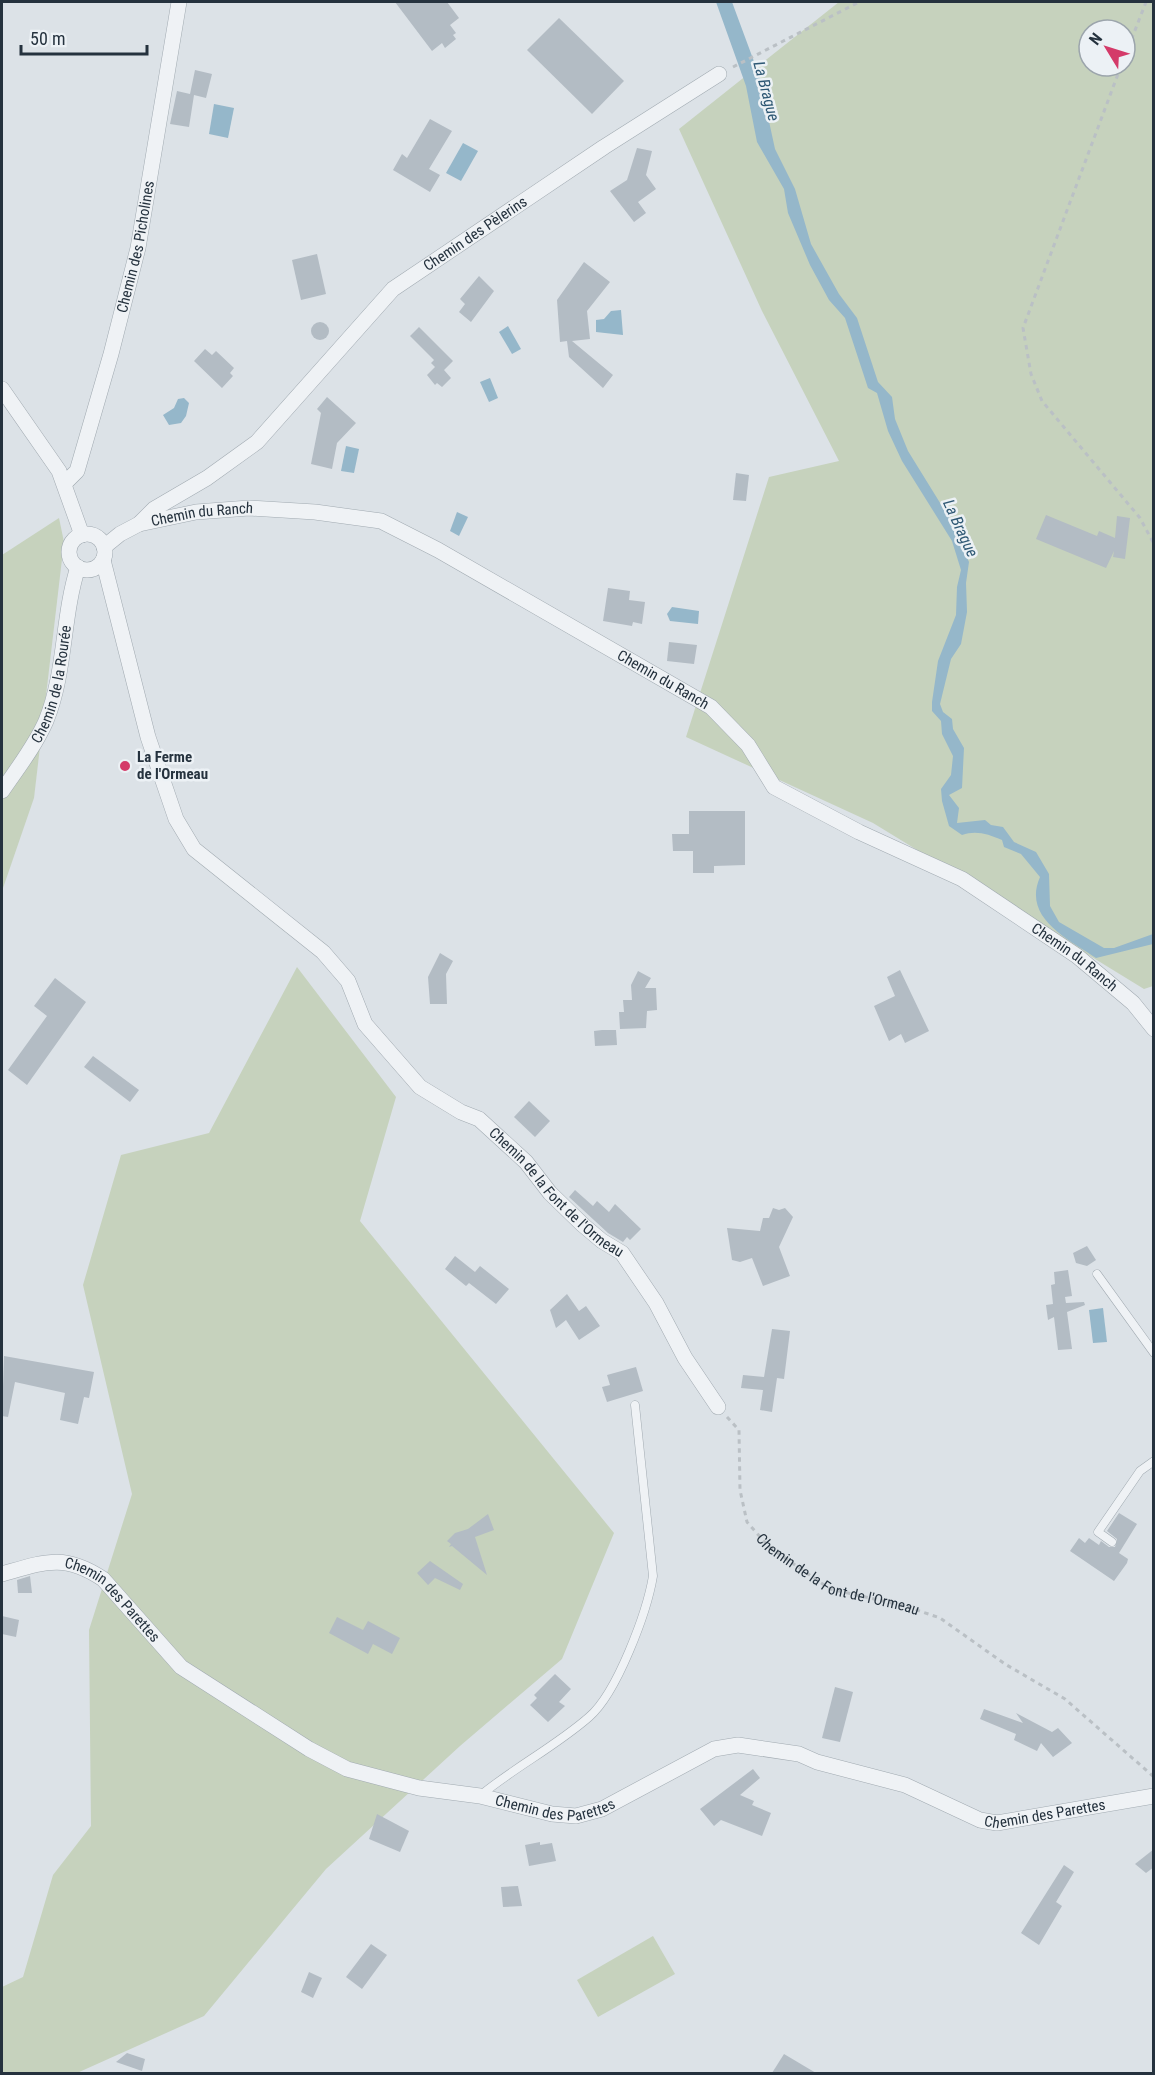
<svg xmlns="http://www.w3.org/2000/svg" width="1155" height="2075" font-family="'Roboto Condensed',sans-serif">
<rect width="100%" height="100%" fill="#dce2e7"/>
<g fill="#c6d2bd" fill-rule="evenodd">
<path d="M839,2H1153V986L1144,989L873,823L686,737L769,477L839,461L762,311L679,129ZM1089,30H1125V66H1089Z"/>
<polygon points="59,518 64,542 34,798 2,891 2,555"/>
<polygon points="297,967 396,1097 360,1221 614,1533 562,1659 460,1746 326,1869 204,2016 77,2073 2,2073 2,1987 23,1977 53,1875 91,1826 89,1630 132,1494 83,1285 121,1155 209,1133"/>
<polygon points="653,1936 675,1974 598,2017 577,1980"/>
</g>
<g fill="#95b7ca">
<path d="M716,2H732L759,75L775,149L795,189L811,244L839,294L857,318L878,382L892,397L895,419L908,451L950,519L969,562L966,583L967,612L961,644L951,659L940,704L943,712L952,719L953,729L964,748L962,788L949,795L959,808L957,823L985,820L991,825L1003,827L1014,842L1036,852L1049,874L1050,906L1059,922L1104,948H1114L1153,934V944L1096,958C1068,939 1022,918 1040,877L1021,854L1004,847L1002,840C988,834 976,830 962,835L949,826L942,801L941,789L951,775L953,756L942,734L941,721L932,711V702L938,661L956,615L957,587L961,570L952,541L902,461L888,431L877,393L868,388L845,318L829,300L810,265L788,213L784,189L757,142L746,86Z"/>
<polygon points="214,104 234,108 228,138 209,134"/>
<polygon points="463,143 478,151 461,181 446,173"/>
<polygon points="621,310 623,335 596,332 596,320 604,319 611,311"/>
<polygon points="508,326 521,349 512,354 499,332"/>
<polygon points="490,378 498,398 489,402 480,382"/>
<polygon points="184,398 189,403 186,416 181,423 169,425 163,415 174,408 178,399"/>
<polygon points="346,446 359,449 354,473 341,471"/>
<polygon points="457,512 468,517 459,536 450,531"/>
<polygon points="672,607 699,611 698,624 670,621 667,614"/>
<polygon points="1103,1308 1107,1342 1093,1343 1089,1310"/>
</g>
<g fill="#b3bcc4">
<polygon points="395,2 447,2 459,18 450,25 456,33 453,35 456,39 445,48 442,43 432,51"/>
<polygon points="559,18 624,81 592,114 527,50"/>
<polygon points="195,70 212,74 206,98 194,95 189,127 170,124 177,91 190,94"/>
<polygon points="430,119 452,131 429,169 440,175 430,192 393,170 402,154 407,158"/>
<polygon points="637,148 652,151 646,175 656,189 638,202 646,213 634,222 610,191 627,180"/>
<polygon points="317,254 326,294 301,300 292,260"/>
<polygon points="584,262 610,282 587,311 590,339 572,341 613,375 603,388 569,357 567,341 560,342 557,300"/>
<polygon points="479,276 494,291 471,322 459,312 465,304 460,299"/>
<circle cx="320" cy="331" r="9"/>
<polygon points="419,327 453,361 444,370 451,378 442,387 437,383 435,385 427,375 435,367 431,363 434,360 410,336"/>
<polygon points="205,349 212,355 216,351 234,368 230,373 233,376 222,388 194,361"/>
<polygon points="327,397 356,423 337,443 332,469 311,464 321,413 317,409"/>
<polygon points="736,473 749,475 746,501 733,500"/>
<polygon points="1046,515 1097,536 1099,531 1115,538 1117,516 1130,518 1125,559 1113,557 1114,551 1106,568 1036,539"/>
<polygon points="608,588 630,591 629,600 645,602 642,624 633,622 632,626 603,621"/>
<polygon points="669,642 697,645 694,664 667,661"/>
<polygon points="689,811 745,811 745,865 714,866 714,873 693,873 693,851 673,851 672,834 689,834"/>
<polygon points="440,953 453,961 446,974 447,1004 430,1004 428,977"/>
<polygon points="900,970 929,1031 905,1043 901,1034 889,1041 874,1006 895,996 887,977"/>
<polygon points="638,971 651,978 645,988 656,988 657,1010 647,1011 646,1028 620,1029 619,1012 624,1012 623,1000 632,1000 631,985"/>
<polygon points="55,978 86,1002 27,1085 8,1070 47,1016 34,1006"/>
<polygon points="602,1030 616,1030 617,1045 595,1046 594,1031"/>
<polygon points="93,1056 139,1090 130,1102 84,1067"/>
<polygon points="529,1101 550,1121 535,1137 514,1117"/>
<polygon points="575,1190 593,1206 597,1201 609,1212 615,1204 641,1229 630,1240 627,1237 623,1242 608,1233 569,1197"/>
<polygon points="773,1208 779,1210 785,1208 793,1217 779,1247 790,1276 763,1286 752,1258 740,1262 732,1260 727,1228 760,1231 763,1218 769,1218"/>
<polygon points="1087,1246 1096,1260 1087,1266 1076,1263 1073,1253"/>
<polygon points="455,1256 475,1272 480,1266 509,1289 496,1304 469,1283 466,1286 445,1269"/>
<polygon points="1068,1270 1072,1296 1065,1297 1066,1303 1084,1302 1085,1305 1067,1312 1072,1349 1058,1350 1054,1317 1048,1320 1046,1305 1053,1304 1051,1285 1055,1284 1054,1272"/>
<polygon points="567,1294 579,1311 586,1306 600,1326 579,1340 566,1320 556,1328 550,1310"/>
<polygon points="772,1329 790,1331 784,1379 777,1378 772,1412 760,1410 763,1390 741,1388 743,1375 764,1377"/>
<polygon points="4,1356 94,1372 89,1398 84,1397 78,1424 60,1420 65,1393 15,1382 8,1417 2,1416"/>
<polygon points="636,1367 643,1391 607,1402 602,1387 610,1385 607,1375"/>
<polygon points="1119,1513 1137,1524 1119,1553 1128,1559 1127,1563 1114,1581 1070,1551 1079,1538 1085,1543 1089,1538 1099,1545 1101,1541 1109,1547 1115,1547 1117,1539 1107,1531"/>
<polygon points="488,1514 494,1530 475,1537 487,1575 452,1546 449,1547 451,1544 447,1541 455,1533 468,1529"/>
<polygon points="430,1561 463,1584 460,1590 435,1578 428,1585 417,1573"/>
<polygon points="30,1576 32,1593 18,1593 17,1580"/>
<polygon points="2,1616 19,1620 16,1637 2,1634"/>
<polygon points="337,1617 363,1630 368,1621 400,1638 392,1654 373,1644 368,1654 329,1633"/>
<polygon points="555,1674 571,1689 559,1702 565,1706 548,1722 530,1705 537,1698 534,1695"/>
<polygon points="835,1687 853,1692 840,1742 822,1738"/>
<polygon points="984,1709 1023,1723 1016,1713 1052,1732 1058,1728 1072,1743 1053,1757 1041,1743 1037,1751 1014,1740 1016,1734 980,1719"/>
<polygon points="753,1769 760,1778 740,1795 754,1801 752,1805 771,1813 762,1836 721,1820 714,1826 700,1809"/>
<polygon points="377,1814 409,1831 400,1852 369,1839"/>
<polygon points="540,1842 540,1845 552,1843 556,1861 529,1866 525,1845"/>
<polygon points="1154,1849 1154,1867 1146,1873 1135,1864"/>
<polygon points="1064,1865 1074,1872 1056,1902 1062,1906 1039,1945 1021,1933"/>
<polygon points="518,1886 522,1906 503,1907 501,1887"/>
<polygon points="371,1944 387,1955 362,1989 346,1977"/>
<polygon points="309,1972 322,1978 313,1998 301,1992"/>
<polygon points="127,2053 145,2059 142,2071 116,2062"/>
<polygon points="784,2054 816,2073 772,2073"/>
</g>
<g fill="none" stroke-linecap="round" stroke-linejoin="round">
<g stroke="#a1aab1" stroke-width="9">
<g id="lane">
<polyline points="1097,1274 1154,1353"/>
<polyline points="1112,1542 1098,1532 1140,1471 1154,1461"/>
<path d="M481,1795C515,1767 556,1746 589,1717C617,1693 647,1612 653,1576L635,1405"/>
</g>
</g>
<g stroke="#a1aab1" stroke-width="16">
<g id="street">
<polyline points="2,389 59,471 82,535"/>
<path id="s2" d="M65,483L77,471L111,354L138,248L179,2"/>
<path id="s3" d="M139,524L154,509L207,478L257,442L393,289L604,147L719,74"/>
<circle cx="87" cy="552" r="18"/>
<path id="s4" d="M104,547L120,534L139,524L196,512L249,508L315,512L381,521L438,550L711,707L748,745L774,787L859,832L962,879L1077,956L1133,1003L1154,1029"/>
<path id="s5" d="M103,560L148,737L176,819L194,849L323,952L348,981L365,1024L420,1087L461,1112L479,1119L526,1162L550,1193L583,1225L602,1241L622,1253L656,1303L685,1358L718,1407"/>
<path id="s6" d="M2,791C17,769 35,746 46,721C66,672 62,617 78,567"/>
<path id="s7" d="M2,1574C44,1562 64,1553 103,1579L181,1667L309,1749L347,1769L419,1788L480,1796L552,1814L576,1816L602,1809L714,1749L738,1745L799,1754L817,1762L905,1785L980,1820L997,1823L1154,1796"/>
</g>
</g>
<g stroke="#bac0c5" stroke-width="3" stroke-dasharray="4.5 4.5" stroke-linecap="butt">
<polyline points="1125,56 1146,2"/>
<polyline points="1121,66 1023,328 1031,374 1042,401 1140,518 1154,544"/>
<polyline points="733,67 859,2"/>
<path id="s1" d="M727,1417L739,1430L740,1490L747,1522L769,1547L830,1589L905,1606L940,1618L1005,1664L1065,1699L1154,1777"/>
</g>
<use href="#lane" stroke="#eff2f5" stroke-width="8"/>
<use href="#street" stroke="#eff2f5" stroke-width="15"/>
</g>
<circle fill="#d43a69" stroke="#ecf1f5" stroke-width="2" cx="125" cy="766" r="6"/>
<g text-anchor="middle" stroke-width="5" stroke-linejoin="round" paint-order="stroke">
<g font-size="15" fill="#25323e" stroke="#ecf1f5">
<text dy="5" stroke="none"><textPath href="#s3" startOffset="448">Chemin des Pèlerins</textPath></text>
<text dy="5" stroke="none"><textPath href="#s2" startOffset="249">Chemin des Picholines</textPath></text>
<text dy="5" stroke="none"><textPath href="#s4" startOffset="106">Chemin du Ranch</textPath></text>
<text dy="5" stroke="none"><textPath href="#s4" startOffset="610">Chemin du Ranch</textPath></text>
<text dy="5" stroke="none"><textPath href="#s6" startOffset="120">Chemin de la Rourée</textPath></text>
<text dy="5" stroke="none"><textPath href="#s4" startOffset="1114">Chemin du Ranch</textPath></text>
<text dy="5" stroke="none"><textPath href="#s5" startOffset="812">Chemin de la Font de l'Ormeau</textPath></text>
<text dy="5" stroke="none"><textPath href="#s1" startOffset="219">Chemin de la Font de l'Ormeau</textPath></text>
<text dy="5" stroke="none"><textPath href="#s7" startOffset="126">Chemin des Parettes</textPath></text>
<text dy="5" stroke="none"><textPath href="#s7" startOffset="632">Chemin des Parettes</textPath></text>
<text dy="5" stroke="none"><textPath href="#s7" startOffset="1152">Chemin des Parettes</textPath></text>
</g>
<g font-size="15" font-weight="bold" fill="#25323e" stroke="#ecf1f5" text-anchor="start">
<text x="137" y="762">La Ferme<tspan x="137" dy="17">de l'Ormeau</tspan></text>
</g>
<g font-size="16" font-style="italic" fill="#2e5874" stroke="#ecf1f5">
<text transform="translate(767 91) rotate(75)" y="6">La Brague</text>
<text transform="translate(961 528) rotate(65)" y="6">La Brague</text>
</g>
</g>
<rect width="1155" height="2075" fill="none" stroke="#25323e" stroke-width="6"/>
<g transform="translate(1107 48) rotate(308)"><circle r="28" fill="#ecf1f5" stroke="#9ca5ac" stroke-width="1.5"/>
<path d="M0-4.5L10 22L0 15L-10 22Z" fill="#d43a69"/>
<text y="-9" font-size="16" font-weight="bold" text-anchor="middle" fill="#25323e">N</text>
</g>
<path d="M21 45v9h126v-9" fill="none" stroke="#25323e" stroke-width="3"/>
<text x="30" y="45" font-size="18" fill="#25323e" stroke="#ecf1f5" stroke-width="4.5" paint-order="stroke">50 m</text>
</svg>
